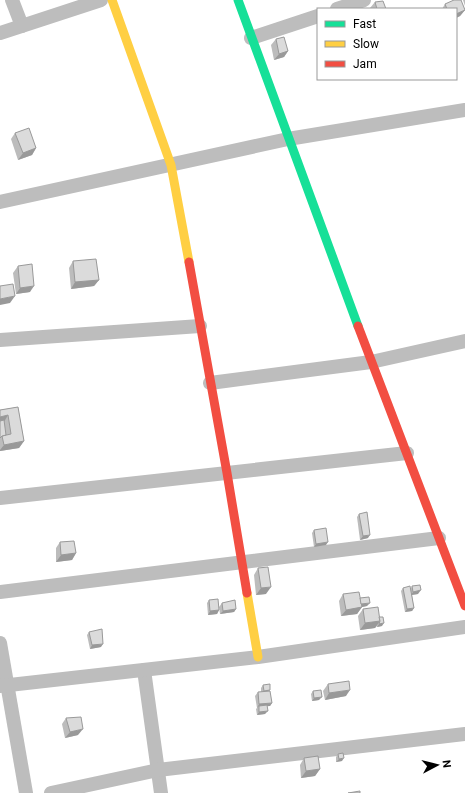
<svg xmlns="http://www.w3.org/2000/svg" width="465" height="793" font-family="Roboto,sans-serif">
<rect width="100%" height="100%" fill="#fff"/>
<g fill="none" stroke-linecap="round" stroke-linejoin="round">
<g stroke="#bdbdbd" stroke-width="14">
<polyline points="12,0 22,26"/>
<polyline points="337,9 364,0"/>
<polyline points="0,33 101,0"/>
<polyline points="251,38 318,16"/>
<polyline points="0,202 288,139 465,110"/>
<polyline points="0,340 200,326"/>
<polyline points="210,383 371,362 465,341"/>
<polyline points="0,498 407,453"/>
<polyline points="0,592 439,538"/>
<polyline points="0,643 26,793"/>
<polyline points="144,670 161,793"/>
<polyline points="0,686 258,657 465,627"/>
<polyline points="51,793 158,770 465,734"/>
</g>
<polyline stroke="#16e098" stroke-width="9" points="238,0 358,326"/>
<g stroke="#ffcf43" stroke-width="9">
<polyline points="112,0 171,165 189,262"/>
<polyline points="247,593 258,657"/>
</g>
<g stroke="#f24e42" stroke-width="9">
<polyline points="189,262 227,473 247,593"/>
<polyline points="358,326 465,606"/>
</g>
</g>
<g fill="#bcbcbc">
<polygon points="463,0 465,0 465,6"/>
<polygon points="375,2 386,9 370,9 370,8"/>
<polygon points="445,4 465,10 460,16 456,18 456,9 442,9"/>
<polygon points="276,39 288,51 284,57 274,60 271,45"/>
<polygon points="15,133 36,148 32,155 18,160 11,139"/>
<polygon points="73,261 99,280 94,286 71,289 69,268"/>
<polygon points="18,266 30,292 16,294 13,273"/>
<polygon points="18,407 24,441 19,448 0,451 0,410"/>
<polygon points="359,514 368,538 360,540 357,517"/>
<polygon points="314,530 326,545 314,547 312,533"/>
<polygon points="60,542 76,553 72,560 56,562 56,548"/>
<polygon points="258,568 266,594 256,595 254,575"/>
<polygon points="412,586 418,594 412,595 414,608 412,611 405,612 401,591 403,588 411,588"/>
<polygon points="343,594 360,598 367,606 362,607 357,614 341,616 339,601"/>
<polygon points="209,600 219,610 217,614 208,615 207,603"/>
<polygon points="222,603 236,609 234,612 220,614 219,607"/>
<polygon points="363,609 379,617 382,626 377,627 377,626 375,628 360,630 358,616"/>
<polygon points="89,632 101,647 90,649 87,635"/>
<polygon points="328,684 346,696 325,700 323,691"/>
<polygon points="263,685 270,690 269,691 272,703 270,706 267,706 265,714 257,715 256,709 257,708 255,696 258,692 261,692 261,688"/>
<polygon points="313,691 319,700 312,701 311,694"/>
<polygon points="66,718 78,735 65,738 62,724"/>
<polygon points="338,754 342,761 336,762 336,757"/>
<polygon points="304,758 320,769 315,776 301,778 300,765"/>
</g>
<g fill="#999">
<polygon points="465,10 460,16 456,18 456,14"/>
<polygon points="288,51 284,57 274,60 279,54"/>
<polygon points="36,148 32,155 18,160 23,153"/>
<polygon points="99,280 94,286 71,289 75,282"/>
<polygon points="34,286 30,292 16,294 20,288"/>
<polygon points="15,296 10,303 0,305 0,299"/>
<polygon points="8,415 4,422 0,423 0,417"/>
<polygon points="24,441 19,448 0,451 0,450 4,445"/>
<polygon points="370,535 368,538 360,540 363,536"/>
<polygon points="328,542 326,545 314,547 316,544"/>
<polygon points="76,553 72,560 56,562 61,555"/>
<polygon points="271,587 266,594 256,595 261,588"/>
<polygon points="421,590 418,594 411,595 413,592"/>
<polygon points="370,603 367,606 362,607 357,614 341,616 346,610 361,604"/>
<polygon points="414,608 412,611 405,612 407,609"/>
<polygon points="236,609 234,612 220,614 223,611"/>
<polygon points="219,610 217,614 208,615 210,611"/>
<polygon points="380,621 375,628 360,630 365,623"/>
<polygon points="384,623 382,626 377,627 379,624"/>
<polygon points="103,644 101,647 90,649 92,645"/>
<polygon points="350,690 346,696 325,700 329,693"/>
<polygon points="322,697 319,700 312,701 314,698"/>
<polygon points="272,703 270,706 259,707 259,706 257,708 259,704"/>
<polygon points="268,711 265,714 257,715 259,712"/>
<polygon points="83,729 78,735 65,738 70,732"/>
<polygon points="344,758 342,761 336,762 339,759"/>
<polygon points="320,769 315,776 301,778 306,771"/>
</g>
<g fill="#dbdbdb" stroke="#999">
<polygon points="454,0 461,0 465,10 456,14 456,9 447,9 445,4"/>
<polygon points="383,1 386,9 377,9 375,2"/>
<polygon points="284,37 288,51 279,54 276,39"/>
<polygon points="29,128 36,148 23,153 15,133"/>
<polygon points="96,259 99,280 75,282 73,261"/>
<polygon points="32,264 34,286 20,288 18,266"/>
<polygon points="13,284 15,296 0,299 0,286"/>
<polygon points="18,407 24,441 4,445 2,436 11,434 8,415 0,417 0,410"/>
<polygon points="4,420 6,435 2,436 0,438 0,421"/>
<polygon points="367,512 370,535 363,536 359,514"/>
<polygon points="326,528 328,542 316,544 314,530"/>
<polygon points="74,541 76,553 61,555 60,542"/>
<polygon points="268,567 271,587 261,588 258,568"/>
<polygon points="420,585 421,590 413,592 412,586"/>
<polygon points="410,586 414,608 407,609 403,588"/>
<polygon points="359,592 362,607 346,610 343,594"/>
<polygon points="369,597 370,603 361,604 360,598"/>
<polygon points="218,599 219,610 210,611 209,600"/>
<polygon points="235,600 236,609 223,611 222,603"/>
<polygon points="378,607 380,621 365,623 363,609"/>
<polygon points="379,617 383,617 384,623 379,624 380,621"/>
<polygon points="102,629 103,644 92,645 89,632"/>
<polygon points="349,681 350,690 329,693 328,684"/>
<polygon points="270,684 270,690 264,691 263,685"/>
<polygon points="321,690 322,697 314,698 313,691"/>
<polygon points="270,691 272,703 259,704 258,692"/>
<polygon points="267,705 268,711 259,712 259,706"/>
<polygon points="81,717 83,729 70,732 66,718"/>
<polygon points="343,753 344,758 339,759 338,754"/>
<polygon points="318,756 320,769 306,771 304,758"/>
<polygon points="360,791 360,793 348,793"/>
</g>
<rect x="317" y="8" width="140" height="72" fill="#ffffff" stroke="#999999"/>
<rect x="325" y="21" width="20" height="6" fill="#16e098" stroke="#999999"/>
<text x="353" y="28" font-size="12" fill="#000000">Fast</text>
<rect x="325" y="41" width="20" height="6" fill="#ffcf43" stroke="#999999"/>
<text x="353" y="48" font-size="12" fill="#000000">Slow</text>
<rect x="325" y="61" width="20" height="6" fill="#f24e42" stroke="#999999"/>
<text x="353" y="68" font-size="12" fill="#000000">Jam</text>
<g transform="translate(437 765) rotate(83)" stroke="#ffffff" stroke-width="3" paint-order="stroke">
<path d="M0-3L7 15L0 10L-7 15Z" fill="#000000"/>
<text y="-6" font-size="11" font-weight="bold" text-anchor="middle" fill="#000000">N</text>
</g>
</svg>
